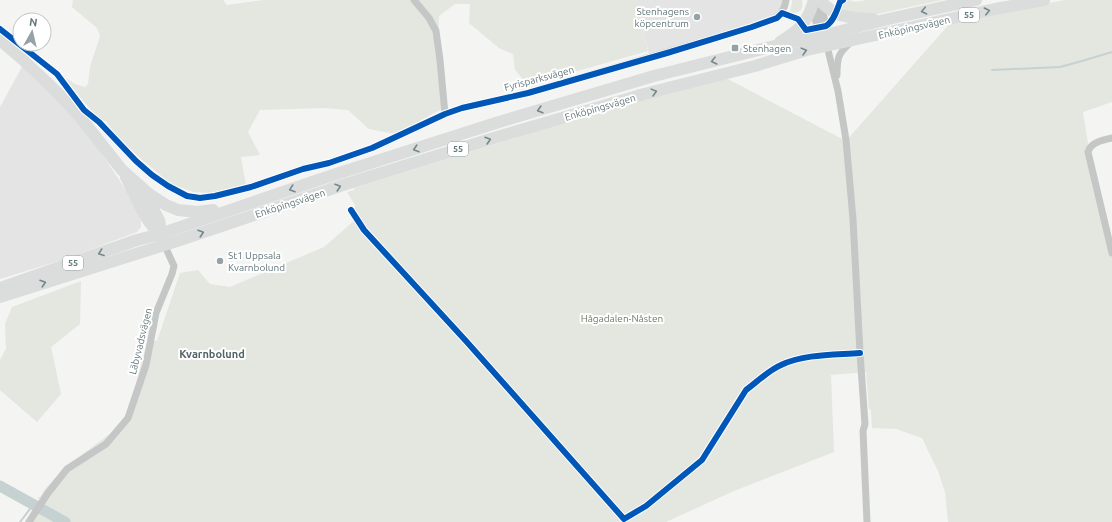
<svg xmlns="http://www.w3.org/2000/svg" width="1112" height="522" font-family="Ubuntu,sans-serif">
<rect width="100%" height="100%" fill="#f4f4f3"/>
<g fill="#e3e4e3">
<polygon points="636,0 786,0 777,18 650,58"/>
<polygon points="23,65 57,98 93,140 131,198 141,220 141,227 137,232 65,259 0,279 0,107"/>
</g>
<g fill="#e4e6e0">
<polygon points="73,0 223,0 227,5 263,0 636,0 648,51 528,85 515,70 513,54 499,48 469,23 470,4 455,4 439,16 438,54 442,109 395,134 369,129 348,110 324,108 260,110 248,132 260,155 241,157 246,186 225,191 207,193 194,192 171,184 140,158 115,134 106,121 99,119 73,89 66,78 75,84 85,87 88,84 90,67 100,36 97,28 72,7"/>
<path d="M792,0H802C804,12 799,12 789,15L792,3Z"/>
<polygon points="848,0 855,2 867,0 942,0 877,14 870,15 840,12 843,4"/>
<polygon points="1065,0 1112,0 1112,102 1083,112 1098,206 1112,254 1112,522 948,522 945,492 938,471 922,438 896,429 872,428 871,410 869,409 866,372 831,375 834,452 734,491 666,522 25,522 39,499 37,497 40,497 45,489 64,468 119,427 129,409 148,339 157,341 180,273 198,270 210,284 230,287 324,247 355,220 355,205 347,192 354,190 354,188 644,98 724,77 846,141 952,21"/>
<polygon points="81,281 80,324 51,347 61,394 37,422 0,390 0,360 6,349 5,324 12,307"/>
</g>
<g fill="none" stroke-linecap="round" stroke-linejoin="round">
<g stroke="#c6d2d2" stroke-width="2">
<polyline points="992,70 1060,67 1082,61 1112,52"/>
<polyline points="20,522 33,505"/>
</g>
<polyline stroke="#c6d2d2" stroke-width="11" points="0,486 65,522"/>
<g stroke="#c5c7c7" stroke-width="7">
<polyline points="414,0 429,18 436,31 440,60 445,114"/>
<polyline points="827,46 838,91 846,140 853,219 860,353 865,424 863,431 867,522"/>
<path d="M837,75C837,57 838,54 851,42"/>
<path d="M1112,138C1103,140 1091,142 1088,152L1112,253"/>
<path d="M303,169L329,163L372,148L445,114L462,108L528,93L752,27C769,21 783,20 786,0"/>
<path d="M351,210L364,230L466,341L624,519L646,506L702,460L746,390C757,382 769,370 781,365C804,354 834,355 860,353"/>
<polyline points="29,522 48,493 67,469 106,444 128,418 146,365 156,313 172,274 174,266 164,244"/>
</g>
<g stroke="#c5c7c7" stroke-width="9">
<polyline points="820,0 827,39"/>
<polyline points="813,3 820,36 823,41"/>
</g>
<g stroke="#dbdddd" stroke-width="12">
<path d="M821,2C827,7 833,13 840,15C851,18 862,19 873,19"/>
<polyline points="0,40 21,58 57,92 80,117 122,170 149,194 166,205 178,210 198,212 213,210"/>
<path d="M780,42C799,30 806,25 813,3"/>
<path d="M126,177C134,192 146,224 160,234"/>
<path d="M145,194L159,220C161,226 159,232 161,237"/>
<polyline points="0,288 137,240 160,234 327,177 499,122 654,76 770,47 837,32 884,20 976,0"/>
<polyline points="0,297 180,240 343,185 497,137 644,94 755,66 807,50 995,9 1044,0"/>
</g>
<g stroke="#fff" stroke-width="8">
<g id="cycleway">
<path d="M0,29L57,74L84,110L99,122L136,161L152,175L168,186L187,196L200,198L215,196L251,187L303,169L329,163L372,148L445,114L462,108L528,93L667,53L752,27L777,18L782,13L798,19L806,30L826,26C834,21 837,10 840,2L843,0"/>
<path d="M351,210L364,230L466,341L624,519L646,506L702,460L746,390C757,382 769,370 781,365C804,354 834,355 860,353"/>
</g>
</g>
<use href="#cycleway" stroke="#0057b8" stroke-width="6"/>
</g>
<defs><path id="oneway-chevron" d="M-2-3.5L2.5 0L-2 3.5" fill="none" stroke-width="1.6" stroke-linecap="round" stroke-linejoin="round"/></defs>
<g stroke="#74878b">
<use href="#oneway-chevron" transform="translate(924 11) rotate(168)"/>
<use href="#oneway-chevron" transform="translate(987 11) rotate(-13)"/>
<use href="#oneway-chevron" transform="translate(804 51) rotate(-15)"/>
<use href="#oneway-chevron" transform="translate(714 61) rotate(166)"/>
<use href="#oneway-chevron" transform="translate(654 92) rotate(-15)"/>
<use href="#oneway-chevron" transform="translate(540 110) rotate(164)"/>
<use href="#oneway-chevron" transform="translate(488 140) rotate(-17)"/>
<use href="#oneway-chevron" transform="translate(416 149) rotate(162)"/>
<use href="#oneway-chevron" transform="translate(338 187) rotate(-18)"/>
<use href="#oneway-chevron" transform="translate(292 189) rotate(161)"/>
<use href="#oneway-chevron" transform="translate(201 233) rotate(-18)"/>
<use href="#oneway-chevron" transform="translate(101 253) rotate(160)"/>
<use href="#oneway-chevron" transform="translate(43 283) rotate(-18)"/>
</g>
<g fill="#95a3a6" stroke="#fff" stroke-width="1.5">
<circle cx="697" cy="17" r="4"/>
<rect x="731" y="44" width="8" height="8" rx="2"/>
<circle cx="220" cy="261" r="4"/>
</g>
<g text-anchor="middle" stroke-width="4" stroke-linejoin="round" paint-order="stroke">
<g fill="#fff" stroke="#91a0a3" stroke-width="1">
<rect x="959" y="8" width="20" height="14" rx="3"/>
<rect x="448" y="142" width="20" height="14" rx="3"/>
<rect x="63" y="256" width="20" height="14" rx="3"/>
</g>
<g font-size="9" font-weight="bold" fill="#62787c">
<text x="969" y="18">55</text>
<text x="458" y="152">55</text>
<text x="73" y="266">55</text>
</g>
<g font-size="10" fill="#62787c" stroke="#fff" text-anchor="start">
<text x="689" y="15" text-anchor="end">Stenhagens<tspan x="689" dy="12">köpcentrum</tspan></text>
<text x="743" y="52">Stenhagen</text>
<text x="228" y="259">St1 Uppsala<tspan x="228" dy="12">Kvarnbolund</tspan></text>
</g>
<g font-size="10" fill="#62787c" stroke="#fff">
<text transform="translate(914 27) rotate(-13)" y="4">Enköpingsvägen</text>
<text transform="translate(539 78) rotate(-15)" y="4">Fyrisparksvägen</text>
<text transform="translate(600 107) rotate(-16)" y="4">Enköpingsvägen</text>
<text transform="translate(290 203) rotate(-18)" y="4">Enköpingsvägen</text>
<text transform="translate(140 341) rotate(-76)" y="4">Läbyvadsvägen</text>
</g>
<g font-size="10" fill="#6f7964" stroke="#fff">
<text x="622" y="322">Hågadalen-Nåsten</text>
</g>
<g font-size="11" font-weight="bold" fill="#536467" stroke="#fff">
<text x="212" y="358">Kvarnbolund</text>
</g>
</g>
<g transform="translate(32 32) rotate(8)"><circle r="19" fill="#ffffff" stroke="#c0c9cb"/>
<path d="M0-3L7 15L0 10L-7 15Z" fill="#95a3a6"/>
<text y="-6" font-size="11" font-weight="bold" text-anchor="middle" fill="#62787c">N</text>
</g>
</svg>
